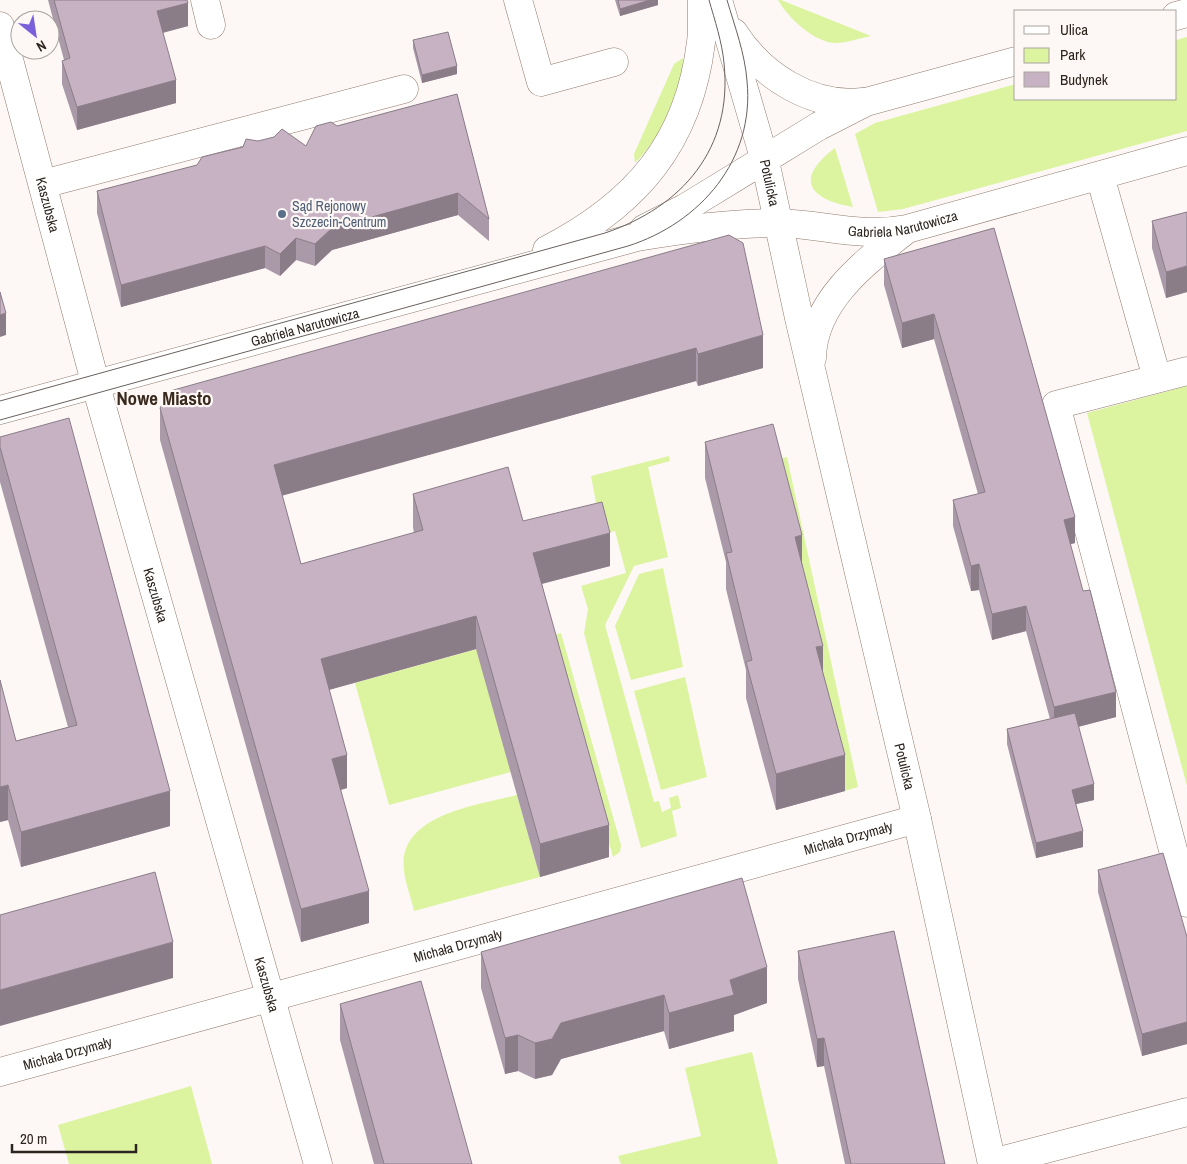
<svg xmlns="http://www.w3.org/2000/svg" width="1187" height="1164" font-family="'Archivo Narrow',sans-serif">
<rect width="100%" height="100%" fill="#fdf8f5"/>
<g fill="#dcf49f">
<path d="M778,0H781L871,36C860,38 847,43 836,43C815,43 788,18 778,0Z"/>
<polygon points="1187,37 1187,131 903,209 878,212 855,134 875,123 1016,84 1016,99 1176,99 1176,40"/>
<path d="M683,58C683,97 662,135 635,163L634,154L674,64Z"/>
<path d="M835,148L853,207C807,199 795,178 835,148Z"/>
<polygon points="1187,386 1187,786 1087,413"/>
<polygon points="669,456 670,461 648,467 668,557 634,566 605,625 654,802 659,801 662,812 671,808 669,798 678,795 681,808 672,811 677,836 641,848 584,633 588,609 581,586 626,573 615,531 602,534 591,476"/>
<polygon points="787,457 858,787 845,791 816,683 773,460"/>
<polygon points="663,568 683,667 631,680 615,626 639,574"/>
<polygon points="561,633 621,845 620,852 613,857 551,636"/>
<polygon points="477,649 511,772 389,805 355,683"/>
<polygon points="685,677 707,777 661,790 634,691"/>
<path d="M517,795L540,877L414,911C411,897 405,883 404,870C397,814 479,805 517,795Z"/>
<polygon points="752,1052 778,1164 621,1164 618,1156 701,1136 685,1068"/>
<polygon points="191,1086 212,1164 69,1164 58,1125"/>
</g>
<g fill="none" stroke-linecap="round" stroke-linejoin="round">
<g stroke="#907b6e" stroke-width="29">
<g id="minor">
<polyline points="205,0 211,25"/>
<polyline points="518,0 541,82 614,62"/>
<path id="s1" d="M718,0L765,161L799,318L917,819L992,1164"/>
<polyline points="1176,16 1187,13"/>
<path id="s2" d="M0,26L98,393L318,1164"/>
<path d="M734,33C761,75 811,108 863,102"/>
<polyline points="1100,176 1157,378"/>
<polyline points="43,184 404,89"/>
<polyline points="644,229 685,208 819,126 866,102 1016,61"/>
<path d="M547,250C636,204 689,143 701,42C703,28 701,14 702,0"/>
<path d="M812,358C813,301 865,262 906,230"/>
<polyline points="1187,371 1056,405 1187,903"/>
<path id="s3" d="M0,410L637,237C683,229 731,223 778,223C824,224 858,238 907,229L1187,151"/>
<path id="s4" d="M0,1072L917,819"/>
<polyline points="992,1163 1187,1112"/>
</g>
</g>
<use href="#minor" stroke="#fff" stroke-width="28"/>
<g stroke="#69615c" stroke-width="1">
<path d="M0,401L605,233C682,207 733,149 724,63C722,42 715,21 709,0"/>
<path d="M0,420L628,246C700,223 755,160 747,81C745,54 735,27 727,0"/>
</g>
</g>
<g fill="#aa99a8">
<polygon points="48,0 187,0 188,26 163,33 176,103 77,130 62,84 62,61 64,60"/>
<polygon points="615,0 658,0 658,5 620,16"/>
<polygon points="413,40 457,74 422,83 413,48"/>
<polygon points="457,94 489,219 489,241 458,215 332,250 315,266 296,260 280,276 265,268 121,307 97,213 97,191 197,165 243,147 258,141 306,146 337,126"/>
<polygon points="1187,212 1187,292 1166,298 1152,248 1152,221"/>
<polygon points="994,228 1075,543 1070,544 1116,717 1078,727 1094,800 1076,804 1083,847 1036,858 1007,744 1007,729 1050,719 1026,631 992,640 979,590 971,591 953,526 953,500 978,494 934,339 902,348 884,285 884,259"/>
<polygon points="729,235 763,368 698,386 696,381 282,495 301,564 414,533 413,527 413,494 523,521 610,566 542,584 609,857 540,877 476,649 329,690 347,788 341,790 369,923 301,942 160,440 160,408"/>
<polygon points="0,437 170,826 21,867 8,820 0,822 16,741 68,727 0,482"/>
<polygon points="705,442 802,563 845,791 776,810 746,698 746,670 726,589 726,562 705,478"/>
<polygon points="1098,870 1187,937 1187,1044 1142,1056 1098,892"/>
<polygon points="798,951 945,1164 845,1164 824,1066 817,1067 798,979"/>
<polygon points="481,952 767,1003 734,1015 734,1031 669,1049 664,1031 561,1059 552,1075 535,1079 518,1071 505,1074 481,988"/>
<polygon points="340,1004 472,1164 374,1164 340,1040"/>
</g>
<g fill="#8b7d88">
<polygon points="650,0 658,0 658,5 620,16 620,9"/>
<polygon points="188,3 188,26 157,34 157,11"/>
<polygon points="457,66 457,74 422,83 422,75"/>
<polygon points="176,80 176,103 77,130 77,107"/>
<polygon points="458,193 458,215 332,250 315,266 315,244 332,228"/>
<polygon points="296,238 296,260 280,276 280,254"/>
<polygon points="265,246 265,268 121,307 121,285"/>
<polygon points="1187,266 1187,292 1166,298 1166,272"/>
<polygon points="6,313 6,335 0,337 0,315"/>
<polygon points="934,314 934,339 902,348 902,323"/>
<polygon points="763,335 763,368 698,386 698,354"/>
<polygon points="696,348 696,381 274,498 274,465"/>
<polygon points="1075,517 1075,543 1064,546 1064,520"/>
<polygon points="610,533 610,566 533,586 533,553"/>
<polygon points="802,535 802,571 795,537"/>
<polygon points="979,564 979,590 971,591 971,566"/>
<polygon points="1026,606 1026,631 992,640 992,614"/>
<polygon points="476,616 476,649 321,692 321,659"/>
<polygon points="823,646 823,682 816,647"/>
<polygon points="1116,692 1116,717 1054,733 1054,707"/>
<polygon points="347,755 347,788 332,792 332,759"/>
<polygon points="845,755 845,791 776,810 776,774"/>
<polygon points="1094,784 1094,800 1072,805 1072,790"/>
<polygon points="8,785 8,820 0,822 0,787"/>
<polygon points="170,791 170,826 21,867 21,832"/>
<polygon points="609,825 609,857 540,877 540,844"/>
<polygon points="1083,831 1083,847 1036,858 1036,843"/>
<polygon points="369,891 369,923 301,942 301,909"/>
<polygon points="173,942 173,978 0,1026 0,990"/>
<polygon points="767,967 767,1003 734,1015 734,1031 669,1049 669,1013 730,980"/>
<polygon points="664,995 664,1031 561,1059 552,1075 535,1079 535,1043 561,1023"/>
<polygon points="1187,1022 1187,1044 1142,1056 1142,1034"/>
<polygon points="518,1035 518,1071 505,1074 505,1038"/>
<polygon points="824,1038 824,1066 817,1067 817,1039"/>
</g>
<g fill="#c6b2c3" stroke="#8b7d88">
<polygon points="54,0 187,0 188,3 157,11 176,80 77,107 62,61 70,58"/>
<polygon points="618,0 650,0 620,9"/>
<polygon points="448,32 457,66 422,75 413,40"/>
<polygon points="457,94 489,219 458,193 332,228 315,244 296,238 280,254 265,246 121,285 97,191 197,165 202,157 243,147 246,139 258,141 274,137 282,129 306,146 316,126 331,122 337,126"/>
<polygon points="1187,212 1187,266 1166,272 1152,221"/>
<polygon points="994,228 1075,517 1064,520 1083,591 1090,590 1116,692 1054,707 1026,606 992,614 979,564 971,566 953,500 985,492 934,314 902,323 884,259"/>
<polygon points="729,235 743,243 763,335 698,354 696,348 274,465 301,564 423,530 413,494 508,467 523,521 602,502 610,533 533,553 609,825 540,844 476,616 321,659 347,755 332,759 369,891 301,909 160,408 170,391"/>
<polygon points="0,292 6,313 0,315"/>
<polygon points="69,418 170,791 21,832 8,785 0,787 0,680 16,741 77,725 0,447 0,437"/>
<polygon points="773,424 802,535 795,537 823,646 816,647 845,755 776,774 746,662 752,660 726,553 732,552 705,442"/>
<polygon points="1075,713 1094,784 1072,790 1083,831 1036,843 1007,729"/>
<polygon points="1163,853 1187,937 1187,1022 1142,1034 1098,870"/>
<polygon points="155,872 173,942 0,990 0,915"/>
<polygon points="742,878 767,967 730,980 734,995 669,1013 664,995 561,1023 552,1039 535,1043 518,1035 505,1038 481,952"/>
<polygon points="894,931 945,1164 851,1164 824,1038 817,1039 798,951"/>
<polygon points="421,981 472,1164 384,1164 340,1004"/>
</g>
<circle fill="#5c6f8a" stroke="#fdf8f5" stroke-width="2" cx="282" cy="214" r="5"/>
<g text-anchor="middle" stroke-width="4.5" stroke-linejoin="round" paint-order="stroke">
<g font-size="14" fill="#2c241e" stroke="#fdf8f5">
<text dy="5" stroke="none"><textPath href="#s1" startOffset="190">Potulicka</textPath></text>
<text dy="5" stroke="none"><textPath href="#s2" startOffset="185">Kaszubska</textPath></text>
<text dy="5" stroke="none"><textPath href="#s3" startOffset="928">Gabriela Narutowicza</textPath></text>
<text dy="5" stroke="none"><textPath href="#s3" startOffset="316">Gabriela Narutowicza</textPath></text>
<text dy="5" stroke="none"><textPath href="#s2" startOffset="590">Kaszubska</textPath></text>
<text dy="5" stroke="none"><textPath href="#s1" startOffset="789">Potulicka</textPath></text>
<text dy="5" stroke="none"><textPath href="#s4" startOffset="880">Michała Drzymały</textPath></text>
<text dy="5" stroke="none"><textPath href="#s4" startOffset="475">Michała Drzymały</textPath></text>
<text dy="5" stroke="none"><textPath href="#s2" startOffset="995">Kaszubska</textPath></text>
<text dy="5" stroke="none"><textPath href="#s4" startOffset="70">Michała Drzymały</textPath></text>
</g>
<g font-size="14" fill="#4e5e75" stroke="#fdf8f5" text-anchor="start">
<text x="292" y="211">Sąd Rejonowy<tspan x="292" dy="16">Szczecin-Centrum</tspan></text>
</g>
<g font-size="19" font-weight="bold" fill="#3a291d" stroke="#fdf8f5">
<text x="164" y="405">Nowe Miasto</text>
</g>
</g>
<rect x="1014" y="10" width="162" height="90" fill="#fdf8f5" stroke="#a9a39f"/>
<rect x="1024" y="26" width="25" height="8" fill="#ffffff" stroke="#a9a39f"/>
<text x="1060" y="35" font-size="15" fill="#2c241e">Ulica</text>
<rect x="1024" y="48" width="25" height="15" fill="#dcf49f" stroke="#a9a39f"/>
<text x="1060" y="60" font-size="15" fill="#2c241e">Park</text>
<rect x="1024" y="72" width="25" height="15" fill="#c6b2c3" stroke="#a9a39f"/>
<text x="1060" y="85" font-size="15" fill="#2c241e">Budynek</text>
<g transform="translate(35 35) rotate(150)"><circle r="24" fill="#fdf8f5" stroke="#a9a39f"/>
<path d="M0-4L9 19L0 12L-9 19Z" fill="#7960db"/>
<text y="-8" font-size="14" font-weight="bold" text-anchor="middle" fill="#2c241e">N</text>
</g>
<path d="M12 1144v8h124v-8" fill="none" stroke="#2c241e" stroke-width="2.5"/>
<text x="20" y="1144" font-size="15" fill="#2c241e" stroke="#fdf8f5" stroke-width="4" paint-order="stroke">20 m</text>
</svg>
